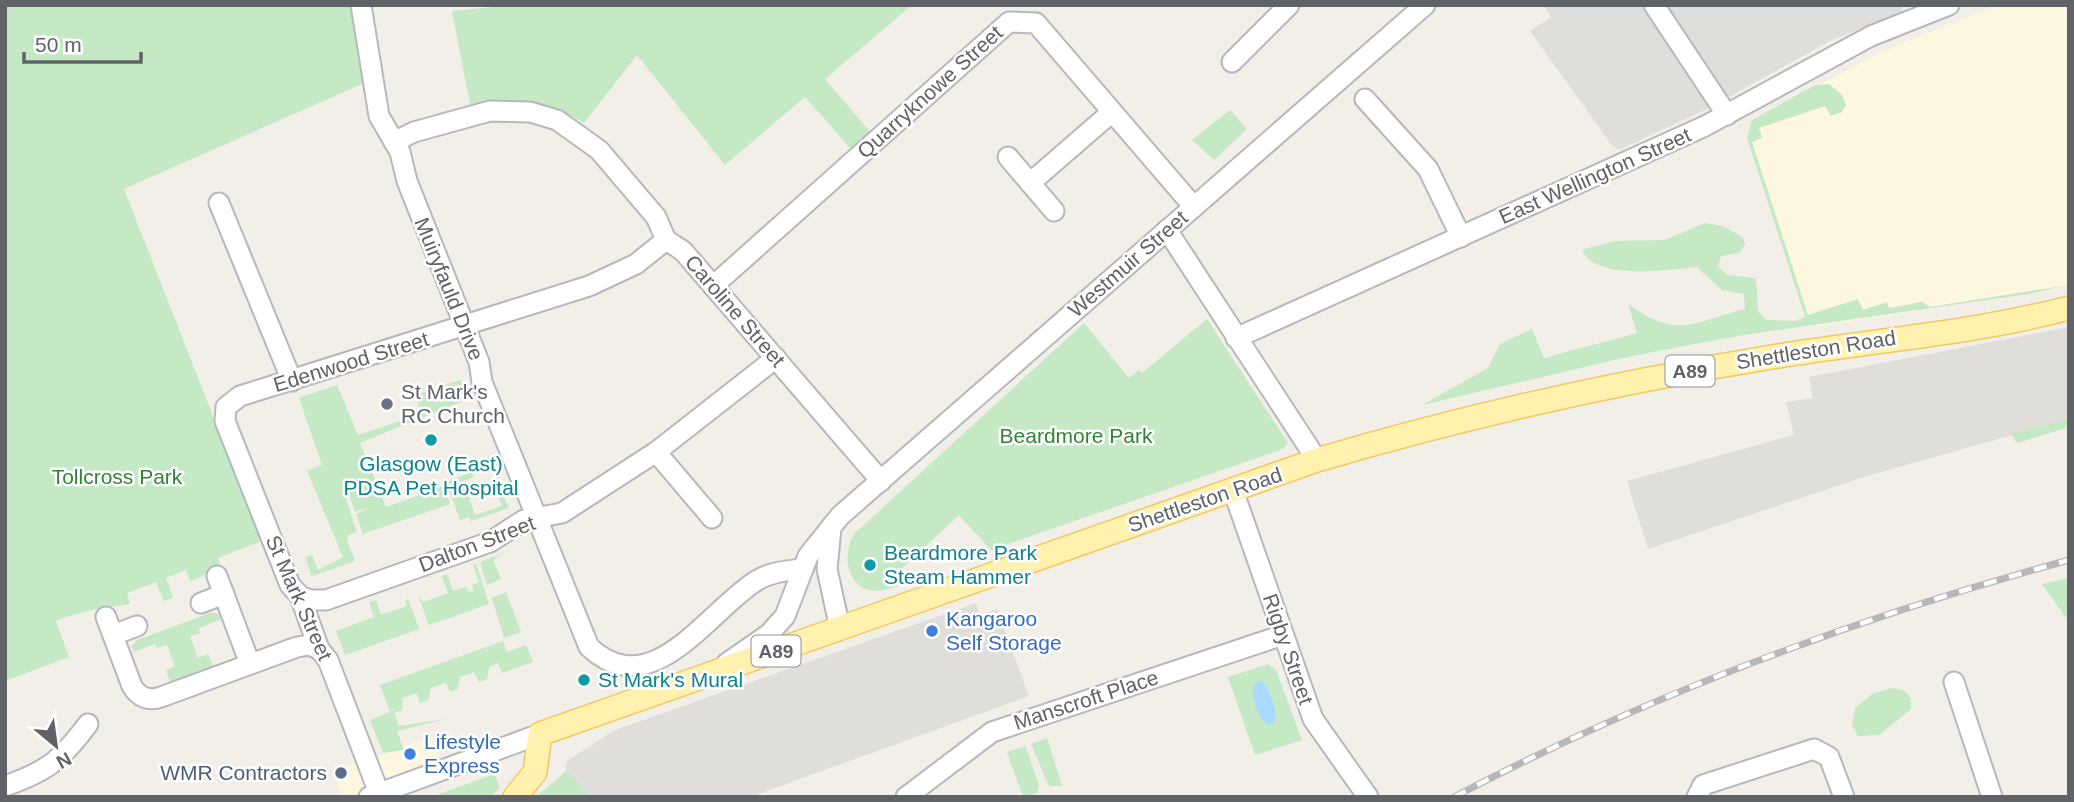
<svg xmlns="http://www.w3.org/2000/svg" width="2074" height="802" font-family="Arial,sans-serif">
<rect width="100%" height="100%" fill="#f1efe8"/>
<g fill="#fef7e0">
<polygon points="1996,5 2069,5 2069,285 2029,294 1808,327 1747,138 1752,120 1882,52"/>
<polygon points="430,738 442,767 359,797 343,797 332,771"/>
</g>
<g fill="#e0deda">
<polygon points="1543,5 1900,5 1903,12 1830,41 1709,108 1619,150 1611,144 1530,31 1551,17"/>
<polygon points="2069,327 2069,419 1867,476 1648,549 1627,481 1794,435 1786,402 1813,398 1809,377"/>
<polygon points="976,603 980,615 997,609 1029,696 750,797 590,797 566,771 567,761 615,730"/>
</g>
<g fill="#c5e8c5">
<path d="M5,5H351L364,83L124,189L262,541L218,558L221,567L194,580L190,581L186,570L166,578L173,598L164,601L156,582L127,593L130,604C103,608 81,611 56,621L69,657L5,681Z"/>
<path d="M516,5H912L825,79L871,133L852,150L805,97L725,165L637,55L584,123C548,100 512,96 470,104L452,11Z"/>
<path d="M1829,84L1842,95L1846,105L1842,112L1831,116L1825,106L1759,128L1762,138L1752,142L1808,315L1858,299L1863,310L1887,302L1889,308L1922,302L1930,307L2069,285L2029,294L1737,336L1632,356L1422,405L1488,368L1500,344L1532,329L1544,358L1637,333L1628,304C1678,340 1693,322 1745,309L1744,294L1722,290L1697,267C1668,270 1596,281 1582,250L1614,241L1665,240L1705,223L1722,226L1743,237L1745,245L1739,253L1721,256L1718,266L1727,275L1756,278L1758,311L1766,320L1796,321L1805,317L1747,138L1752,120L1815,85Z"/>
<polygon points="1230,110 1247,129 1214,160 1192,140"/>
<path d="M1207,319L1288,443L1283,449L991,550L959,515L899,571L907,582C896,587 882,593 869,590C844,582 843,551 855,533L1084,323L1129,378L1139,370L1142,373Z"/>
<polygon points="460,380 468,399 360,443 386,507 444,486 450,504 363,534 356,514 370,507 355,512 346,487 342,488 357,532 348,535 347,540 355,561 312,576 305,557 312,555 318,570 343,557 307,471 322,465 299,398 337,385 358,435 421,414 416,395"/>
<polygon points="2069,419 2069,427 2017,443 2011,434"/>
<polygon points="472,472 474,477 463,481 475,515 502,506 496,490 500,489 509,508 471,521 469,517 460,520 446,482"/>
<polygon points="503,553 493,560 501,579 487,585 480,562"/>
<polygon points="476,564 489,604 429,625 418,595 423,602 448,593 442,576 447,574 453,591 466,587 468,592 474,591 472,585 479,582 473,565"/>
<polygon points="2069,578 2069,622 2042,584"/>
<polygon points="506,592 521,632 504,638 492,598"/>
<polygon points="408,599 419,629 345,655 336,631 374,617 369,602 376,600 381,615 407,606 405,600"/>
<polygon points="210,613 217,613 222,619 199,628 200,633 190,636 198,658 208,654 213,666 170,682 166,670 175,666 167,645 157,648 155,644 133,652 132,646 137,640"/>
<polygon points="503,641 507,652 526,645 533,662 502,673 498,663 489,667 487,679 479,682 474,672 460,677 458,689 450,692 446,683 431,688 428,700 420,703 417,693 403,698 402,710 394,713 399,726 446,719 397,731 404,750 383,753 370,720 390,712 380,685"/>
<polygon points="1268,664 1276,670 1302,740 1255,755 1228,677"/>
<polygon points="1891,688 1903,690 1911,698 1911,709 1879,735 1858,736 1852,725 1855,708 1872,694"/>
<polygon points="1047,738 1062,786 1049,786 1031,744"/>
<polygon points="1025,746 1039,785 1037,793 1023,797 1007,752"/>
<polygon points="566,770 590,797 536,797 566,771"/>
<polygon points="494,774 500,788 490,797 440,797 439,794"/>
</g>
<path fill="#aadaff" d="M1261,681C1270,688 1276,709 1276,721L1268,725C1257,718 1251,697 1254,684Z"/>
<g fill="none" stroke-linecap="round" stroke-linejoin="round">
<g stroke="#b5b8bc" stroke-width="23">
<g id="minor">
<path d="M361,5L379,116L400,152L407,181L479,362L482,382L589,647C652,705 706,613 756,581C770,572 786,571 803,569"/>
<polyline points="1654,5 1727,115"/>
<polyline points="1232,62 1289,5"/>
<polyline points="1365,99 1428,169 1461,237"/>
<polyline points="394,142 414,132 490,111 530,112 557,120 599,150 656,217 666,240 683,251 881,481"/>
<polyline points="1008,157 1054,211"/>
<polyline points="1030,183 1112,112"/>
<polyline points="219,203 292,381"/>
<polyline points="1167,230 1317,460"/>
<polyline points="713,286 1009,22 1036,23 1194,207"/>
<polyline points="1236,338 1705,126 1871,36 1949,5"/>
<polyline points="656,452 712,518"/>
<polyline points="1233,490 1313,719 1368,797"/>
<polyline points="831,528 827,569 840,629"/>
<polyline points="217,576 250,664"/>
<polyline points="300,596 310,600 326,600 490,542 524,520 562,513 656,452 776,358"/>
<polyline points="201,603 224,594"/>
<path d="M106,617L132,686C139,698 149,701 161,697L297,647L309,645L319,649"/>
<polyline points="113,635 137,626"/>
<polyline points="727,663 769,634 785,616 808,556 840,516 1425,5"/>
<polyline points="1954,682 1992,797"/>
<path d="M5,786C48,771 61,760 88,724"/>
<polyline points="379,793 328,660 319,649 300,596 290,585 225,421 226,407 240,396 589,286 636,264 666,240"/>
<polyline points="369,797 540,734"/>
<polyline points="906,797 992,732 1283,635"/>
<polyline points="1697,797 1703,785 1814,749 1829,757 1844,797"/>
</g>
</g>
<g stroke="#f2c960" stroke-width="26">
<path id="major" d="M515,797L535,772L540,734L1317,460C1465,416 1614,383 1766,358C1866,341 1970,334 2069,308"/>
</g>
<use href="#minor" stroke="#fff" stroke-width="19"/>
<use href="#major" stroke="#fff2af" stroke-width="23"/>
<g stroke="#b6b7b8" stroke-width="7">
<path id="rail" d="M1454,797C1650,694 1856,618 2069,560"/>
</g>
<use href="#rail" stroke="#fff" stroke-width="4.5" stroke-dasharray="13" stroke-linecap="butt"/>
</g>
<circle fill="#6b7280" stroke="#fff" stroke-width="2.5" cx="387" cy="404" r="7"/>
<g fill="#0f9aa8" stroke="#fff" stroke-width="2.5">
<circle cx="431" cy="440" r="7"/>
<circle cx="870" cy="565" r="7"/>
<circle cx="584" cy="680" r="7"/>
</g>
<g fill="#3f7fe0" stroke="#fff" stroke-width="2.5">
<circle cx="932" cy="631" r="7"/>
<circle cx="410" cy="754" r="7"/>
</g>
<circle fill="#5c6f8a" stroke="#fff" stroke-width="2.5" cx="341" cy="773" r="7"/>
<g text-anchor="middle" stroke-width="5" stroke-linejoin="round" paint-order="stroke">
<g fill="#fff" stroke="#8f9295" stroke-width="2">
<rect x="1665.5" y="355.5" width="49" height="31" rx="5"/>
<rect x="751.5" y="635.5" width="49" height="31" rx="5"/>
</g>
<g font-size="19" font-weight="bold" fill="#5f6368">
<text x="1690" y="378">A89</text>
<text x="776" y="658">A89</text>
</g>
<g font-size="21" fill="#5f6368" stroke="#fff">
<text transform="translate(930 92) rotate(-42)" y="7">Quarryknowe Street</text>
<text transform="translate(1595 176) rotate(-24)" y="7">East Wellington Street</text>
<text transform="translate(1128 264) rotate(-41)" y="7">Westmuir Street</text>
<text transform="translate(449 289) rotate(68)" y="7">Muiryfauld Drive</text>
<text transform="translate(735 311) rotate(49)" y="7">Caroline Street</text>
<text transform="translate(1816 350) rotate(-9)" y="7">Shettleston Road</text>
<text transform="translate(351 362) rotate(-17)" y="7">Edenwood Street</text>
<text transform="translate(1205 500) rotate(-19)" y="7">Shettleston Road</text>
<text transform="translate(477 544) rotate(-21)" y="7">Dalton Street</text>
<text transform="translate(299 598) rotate(66)" y="7">St Mark Street</text>
<text transform="translate(1288 649) rotate(71)" y="7">Rigby Street</text>
<text transform="translate(1086 700) rotate(-18)" y="7">Manscroft Place</text>
</g>
<g font-size="21" fill="#5b616d" stroke="#fff" text-anchor="start">
<text x="401" y="399">St Mark's<tspan x="401" dy="24">RC Church</tspan></text>
</g>
<g font-size="21" fill="#348238" stroke="#fff">
<text x="1076" y="443">Beardmore Park</text>
<text x="117" y="484">Tollcross Park</text>
</g>
<g font-size="21" fill="#0d838f" stroke="#fff" text-anchor="start">
<text x="431" y="471" text-anchor="middle">Glasgow (East)<tspan x="431" dy="24">PDSA Pet Hospital</tspan></text>
<text x="884" y="560">Beardmore Park<tspan x="884" dy="24">Steam Hammer</tspan></text>
<text x="598" y="687">St Mark's Mural</text>
</g>
<g font-size="21" fill="#366cbe" stroke="#fff" text-anchor="start">
<text x="946" y="626">Kangaroo<tspan x="946" dy="24">Self Storage</tspan></text>
<text x="424" y="749">Lifestyle<tspan x="424" dy="24">Express</tspan></text>
</g>
<g font-size="21" fill="#4e5e75" stroke="#fff" text-anchor="end">
<text x="327" y="780">WMR Contractors</text>
</g>
</g>
<rect width="2074" height="802" fill="none" stroke="#5f6368" stroke-width="14"/>
<g transform="translate(56 746) rotate(151)" stroke="#ffffff" stroke-width="5" paint-order="stroke">
<path d="M0-5L12 26L0 18L-12 26Z" fill="#5f6368"/>
<text y="-10" font-size="19" font-weight="bold" text-anchor="middle" fill="#5f6368">N</text>
</g>
<path d="M24 52v10h117v-10" fill="none" stroke="#5f6368" stroke-width="3.5"/>
<text x="35" y="52" font-size="21" fill="#5f6368" stroke="#ffffff" stroke-width="5" paint-order="stroke">50 m</text>
</svg>
